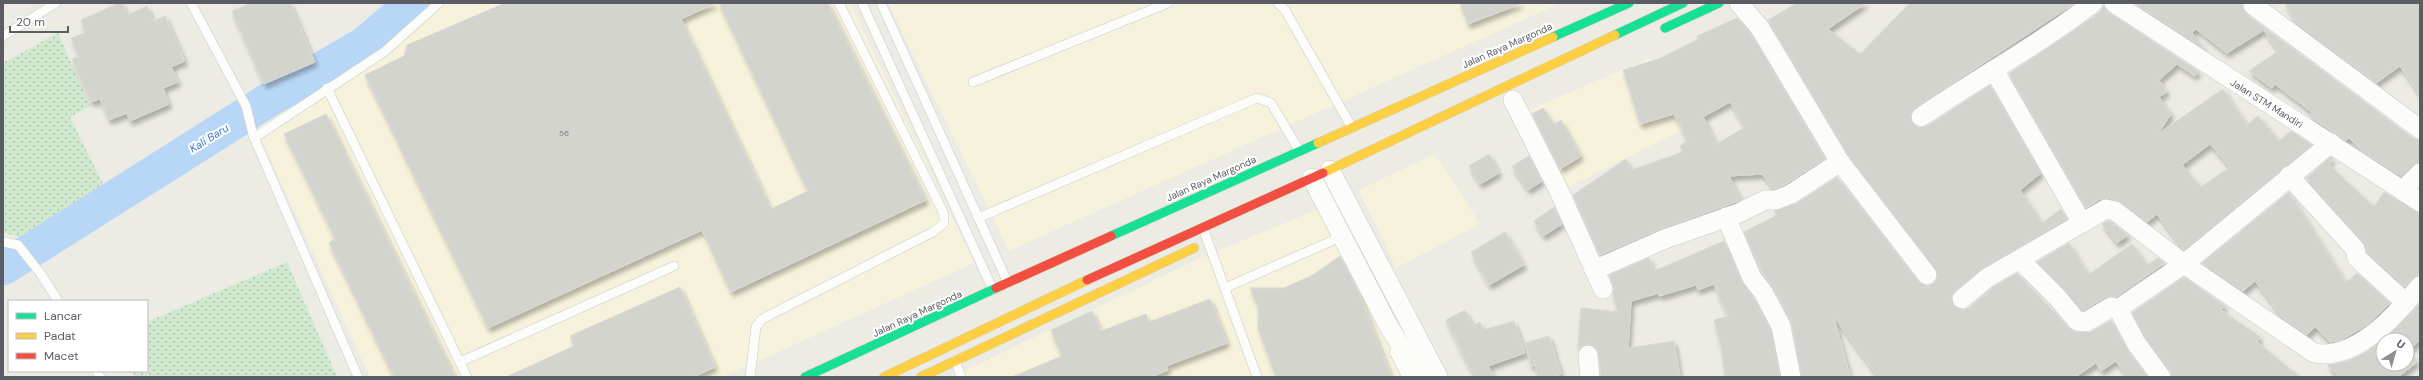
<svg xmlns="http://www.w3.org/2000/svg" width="2423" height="380" font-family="'DM Sans',sans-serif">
<defs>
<pattern id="grass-dots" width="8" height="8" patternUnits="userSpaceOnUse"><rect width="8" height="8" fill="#d1eacf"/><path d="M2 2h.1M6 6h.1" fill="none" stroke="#adc1ac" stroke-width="1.8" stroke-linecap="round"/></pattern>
<filter id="shadow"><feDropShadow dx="2.5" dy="4.5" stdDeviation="2" flood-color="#0004"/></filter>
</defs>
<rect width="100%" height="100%" fill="#ecebe4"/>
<g fill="#f6f2dc">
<polygon points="390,3 850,3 974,263 723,377 370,377 246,106 328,74"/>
<polygon points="888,3 1561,3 1009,251"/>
<polygon points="1650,58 1687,128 1562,190 1519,114"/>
<polygon points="1435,154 1480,224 1396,268 1359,190"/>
<polygon points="1326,206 1420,377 952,377 1209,254"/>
</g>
<g fill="url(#grass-dots)">
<polygon points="58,33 90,106 70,117 106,190 38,236 24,239 3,232 3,63"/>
<polygon points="287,262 337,377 135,377 132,371 147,371 147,322"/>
</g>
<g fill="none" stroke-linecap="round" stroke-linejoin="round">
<polyline stroke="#b8d7f7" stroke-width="35" points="3,268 272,98 366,43 412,3"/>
</g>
<g fill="#d4d4cf" stroke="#dbd9d4" fill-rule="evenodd" filter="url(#shadow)">
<polygon points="119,3 122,3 127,15 147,6 153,21 165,16 185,61 171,67 178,82 163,88 169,104 130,121 127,113 109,120 100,99 91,102 72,59 79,56 71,38 86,32 81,20"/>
<polygon points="251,3 290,3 315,62 264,84 232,11"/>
<polygon points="505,3 716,3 681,19 771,209 808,191 719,3 828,3 926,200 731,292 702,230 488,328 365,75 404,56 407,45"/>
<polygon points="1460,3 1520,3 1520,4 1468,24"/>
<polygon points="1797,3 1866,3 1828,29 1860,54 1910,3 2075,3 1915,108 1910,118 1916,127 1927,126 1990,85 2041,173 2020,190 2042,223 2061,209 2067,219 1980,270 1955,291 1951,301 1954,306 1964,310 1969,308 1993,287 2017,273 2069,328 2075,332 2091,332 2111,320 2127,349 2147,377 2127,377 2116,361 2101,371 2096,363 2075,377 1878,377 1834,317 1850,377 1802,377 1791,321 1773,287 1762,272 1744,232 1777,215 1774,211 1797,203 1837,177 1919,282 1929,286 1934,283 1938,274 1849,156 1768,20"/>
<polygon points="2134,3 2241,3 2246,14 2413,138 2420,140 2420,162 2413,165 2401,176 2366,154 2349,138 2346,141 2309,116 2313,113 2275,84 2272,88 2249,71 2278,51 2264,30 2227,53 2196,29 2192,33 2205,49"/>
<polygon points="2285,3 2420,3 2420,95 2400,66 2376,83 2297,24"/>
<path d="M2104,5L2108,12L2198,71L2195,76L2177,64L2159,80L2167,92L2159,97L2171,114L2158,134L2223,89L2247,125L2258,116L2279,141L2291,131L2312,145L2184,250L2157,214L2147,222L2121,202L2108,198L2100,199L2086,208L2009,74L2079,27L2100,12ZM2210,144L2230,167L2201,187L2182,165Z"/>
<path d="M1737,18L1751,34L1825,159L1786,184L1774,189L1762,174L1729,176L1741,200L1661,229L1600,255L1573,195L1626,159L1631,170L1683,152L1680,146L1688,140L1674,114L1640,124L1623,70L1661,58L1698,39L1697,36ZM1730,102L1745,127L1717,144L1703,117Z"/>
<polygon points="1543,108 1554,124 1561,120 1581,156 1560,169 1532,114"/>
<polygon points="326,114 455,377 394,377 329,243 335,238 284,134"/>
<polygon points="1489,154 1499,173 1480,184 1469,166"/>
<polygon points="1529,156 1542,181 1528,190 1512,166"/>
<polygon points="2331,157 2333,158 2328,164 2374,207 2384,192 2420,213 2420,275 2412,279 2405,287 2367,252 2363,242 2306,178"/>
<polygon points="2289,192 2346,283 2357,273 2390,303 2367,325 2341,340 2330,342 2315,327 2307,335 2284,319 2255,281 2243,291 2202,263"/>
<polygon points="1554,207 1562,224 1543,236 1534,221"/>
<polygon points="2108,221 2110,221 2128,235 2117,243 2102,224"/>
<polygon points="1505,232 1524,265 1489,285 1471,252"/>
<polygon points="1724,241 1742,282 1754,298 1771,330 1780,377 1725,377 1721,346 1714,320 1728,316 1714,284 1698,290 1696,285 1659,296 1659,293 1631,301 1628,348 1674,341 1680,377 1601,377 1598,350 1587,344 1578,348 1581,308 1618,312 1613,294 1613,285 1609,275 1649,258 1654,271"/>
<polygon points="2069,243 2088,275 2132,244 2147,265 2158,258 2165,263 2116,297 2106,297 2083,311 2037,262"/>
<polygon points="1340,256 1359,293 1391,377 1276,377 1258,328 1258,306 1250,288 1284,288 1313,275"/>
<polygon points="2184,277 2225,306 2221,310 2260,337 2257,342 2300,377 2172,377 2170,370 2145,337 2132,313"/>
<polygon points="680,287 715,367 693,377 506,377 574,346 570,336"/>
<polygon points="1210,299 1227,343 1166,366 1168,370 1151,377 1012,377 1062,356 1051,330 1092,311 1101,331 1146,314 1149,322"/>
<path d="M2420,303V340L2408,351L2417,362L2398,377H2340L2327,365L2348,361L2366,352L2394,330ZM2383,340H2407V364H2383Z"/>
<polygon points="1465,310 1473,326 1480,322 1483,330 1514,321 1525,353 1488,366 1495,377 1476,377 1465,359 1446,320"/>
<polygon points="1549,336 1561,374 1553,377 1538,377 1535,365 1531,366 1525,343"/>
</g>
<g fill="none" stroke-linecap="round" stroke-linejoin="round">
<g stroke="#c9cac8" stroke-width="10">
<g id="lane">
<polyline points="191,3 246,106 253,135 358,377"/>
<polyline points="862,3 993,290"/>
<polyline points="881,3 1008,283"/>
<polyline points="1278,3 1285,10 1351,126"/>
<polyline points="3,36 56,3"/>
<polyline points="973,82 1168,3"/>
<polyline points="327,88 467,377"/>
<polyline points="254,138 384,52 439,3"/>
<polyline points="978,218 1257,98 1271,103 1299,150"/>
<polyline points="1203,228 1257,377"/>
<polyline points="3,242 18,245 41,274 58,301"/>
<polyline points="1225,288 1336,239"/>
<polyline points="1394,352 1407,377"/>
<polyline points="955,360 961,377"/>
<polyline points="460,362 674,266"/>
<polyline points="97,371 100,377"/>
<polyline points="750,377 756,327 762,319 933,232 944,223 944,214 839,3"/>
</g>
</g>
<g stroke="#c9cac8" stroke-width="20">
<g id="street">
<polyline points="1739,3 1760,28 1840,162 1927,275"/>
<polyline points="2114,3 2420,202"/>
<polyline points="2253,5 2420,129"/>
<polyline points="1994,70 2082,223"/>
<polyline points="1513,100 1560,193 1603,289"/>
<path d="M1921,117C1978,78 2039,45 2093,3"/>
<polyline points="1330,170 1438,377"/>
<polyline points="2289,176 2355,249 2357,258 2406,303"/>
<polyline points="1312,178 1387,323 1419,377"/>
<polyline points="2403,190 2420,173"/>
<polyline points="1726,217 1752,278 1763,292 1781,326 1791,377"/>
<polyline points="2020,260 2057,297 2077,321 2086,322 2111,307 2118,309 2136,343 2161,377"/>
<polyline points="1594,270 1665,239 1739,213 1765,200 1776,200 1791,194 1840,162"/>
<path d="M1962,299L1987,278L2106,209L2115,211L2184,264L2314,353C2356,361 2396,315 2420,286"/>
<polyline points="2118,309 2184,264 2331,143"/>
<polyline points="1588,355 1590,377"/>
</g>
</g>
<g stroke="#d6ceb0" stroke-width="10">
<g id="fast">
<polyline points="1665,28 1719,3"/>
<polyline points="1615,35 1683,3"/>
<polyline points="1553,37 1629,3"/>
<polyline points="1111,236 1318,143"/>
<polyline points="805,377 996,288"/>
</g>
</g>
<g stroke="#d6ceb0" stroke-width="10">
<g id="slow">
<polyline points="1318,143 1553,37"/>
<polyline points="1323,173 1615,35"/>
<polyline points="884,377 1087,280"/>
<polyline points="921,377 1194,248"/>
</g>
</g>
<g stroke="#d6ceb0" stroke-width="10">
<g id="jam">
<polyline points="1087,280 1323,173"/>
<polyline points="996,288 1111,236"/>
</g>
</g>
<use href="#lane" stroke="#fcfcfb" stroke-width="9"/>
<use href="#street" stroke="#fcfcfb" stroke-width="19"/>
<use href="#fast" stroke="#16e098" stroke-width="9"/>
<use href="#slow" stroke="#ffcf43" stroke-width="9"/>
<use href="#jam" stroke="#f24e42" stroke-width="9"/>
</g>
<g text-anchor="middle" stroke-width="4" stroke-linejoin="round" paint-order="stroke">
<g font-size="8" fill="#797b7f">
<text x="564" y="136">56</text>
</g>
<g font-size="10" fill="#5a5d64" stroke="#fff">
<text transform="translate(1507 45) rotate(-24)" y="4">Jalan Raya Margonda</text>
<text transform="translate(2267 103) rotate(32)" y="4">Jalan STM Mandiri</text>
<text transform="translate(1211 178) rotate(-24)" y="4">Jalan Raya Margonda</text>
<text transform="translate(917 313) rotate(-25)" y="4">Jalan Raya Margonda</text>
</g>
<g font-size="11" font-style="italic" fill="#3776cf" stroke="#fff">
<text transform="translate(209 138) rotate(-32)" y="4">Kali Baru</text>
</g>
</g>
<rect width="2423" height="380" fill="none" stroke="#5a5d64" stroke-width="8"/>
<rect x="8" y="300" width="140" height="72" fill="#ffffff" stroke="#bdbec1"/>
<rect x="16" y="313" width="20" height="6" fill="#16e098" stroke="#bdbec1"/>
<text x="44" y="320" font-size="12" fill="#5a5d64">Lancar</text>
<rect x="16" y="333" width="20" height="6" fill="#ffcf43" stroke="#bdbec1"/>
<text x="44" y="340" font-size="12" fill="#5a5d64">Padat</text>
<rect x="16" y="353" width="20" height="6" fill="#f24e42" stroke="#bdbec1"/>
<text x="44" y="360" font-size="12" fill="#5a5d64">Macet</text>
<g transform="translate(2395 352) rotate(37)"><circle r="19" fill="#ffffff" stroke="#bdbec1"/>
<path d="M0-3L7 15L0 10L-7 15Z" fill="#8d8f91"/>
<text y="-6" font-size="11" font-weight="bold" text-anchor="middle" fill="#5a5d64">U</text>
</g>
<path d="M10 26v6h58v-6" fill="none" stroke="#5a5d64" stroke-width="2"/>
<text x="16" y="26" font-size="12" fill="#5a5d64" stroke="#ffffff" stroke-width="3" paint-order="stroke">20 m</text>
</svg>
